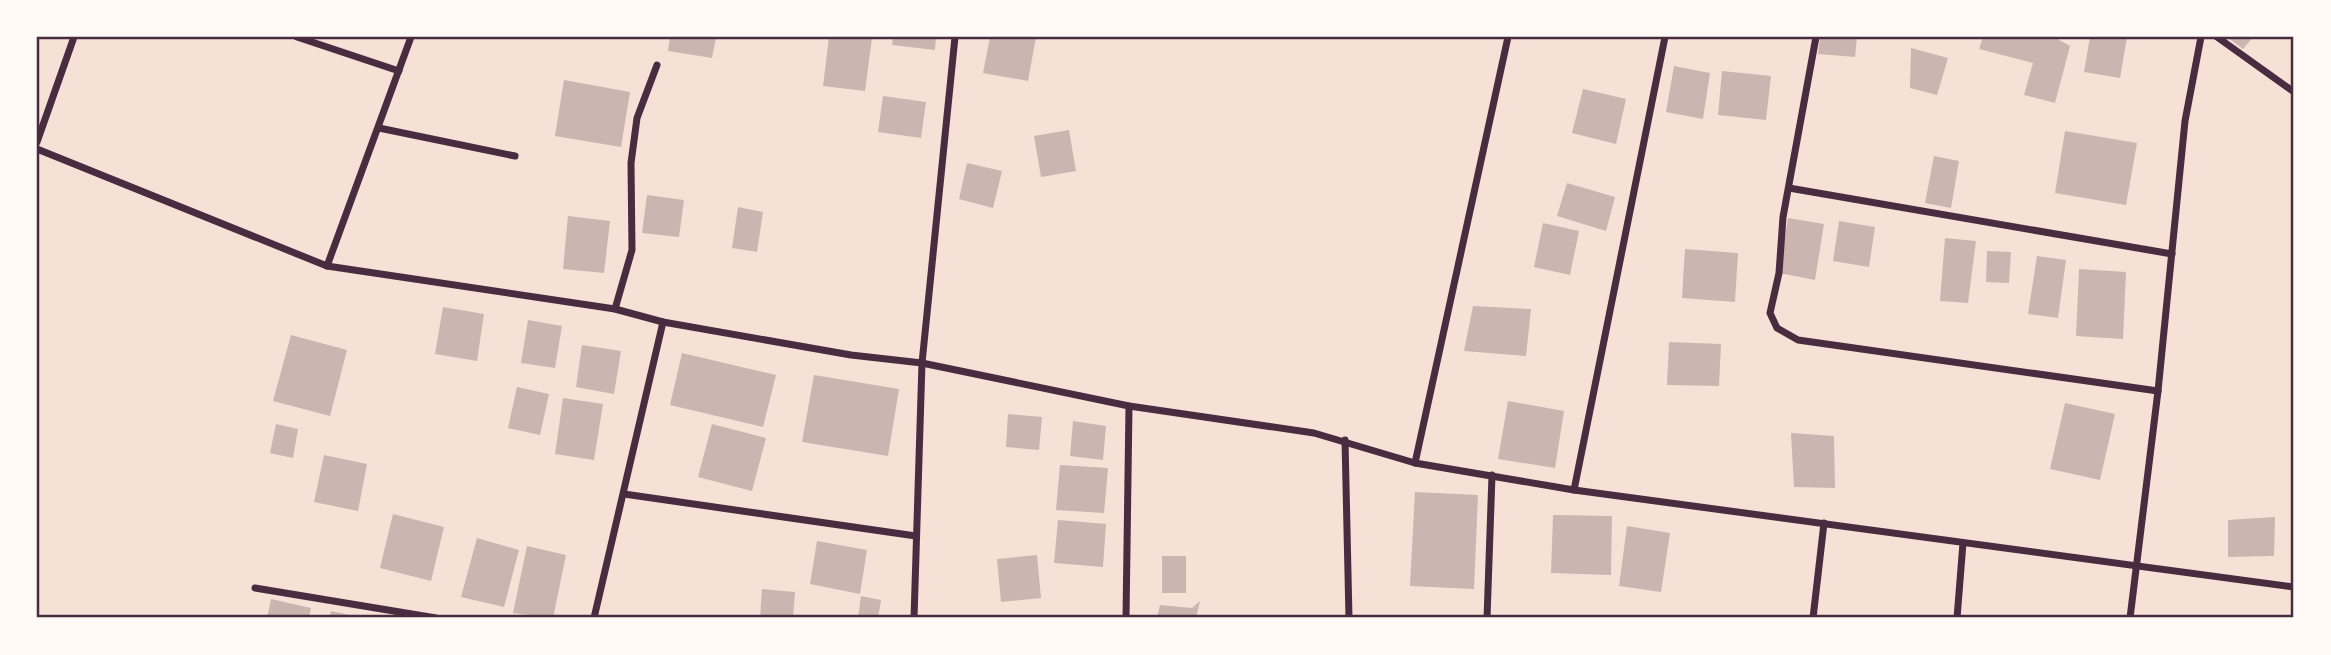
<svg xmlns="http://www.w3.org/2000/svg" width="2331" height="655" font-family="'IBM Plex Serif',serif">
<rect width="100%" height="100%" fill="#f7e1d7"/>
<g fill="#ccb4b1">
<polygon points="670,37 716,37 712,58 668,51"/>
<polygon points="829,37 872,38 865,91 823,86"/>
<polygon points="893,37 936,37 935,50 892,45"/>
<polygon points="990,37 1036,37 1028,81 983,73"/>
<polygon points="1820,37 1857,37 1855,57 1818,54"/>
<polygon points="1983,37 2054,37 2070,46 2055,103 2024,95 2033,63 1979,49"/>
<polygon points="2090,37 2127,37 2120,78 2084,72"/>
<polygon points="2227,37 2253,37 2243,49"/>
<polygon points="1911,48 1948,58 1937,95 1910,88"/>
<polygon points="1674,66 1710,73 1703,119 1666,112"/>
<polygon points="1722,71 1771,76 1766,120 1718,115"/>
<polygon points="564,80 630,92 621,147 555,136"/>
<polygon points="1583,89 1626,99 1616,144 1572,133"/>
<polygon points="883,96 926,102 921,138 878,132"/>
<polygon points="1069,130 1076,171 1041,177 1034,136"/>
<polygon points="2065,131 2137,143 2126,205 2055,193"/>
<polygon points="1934,156 1959,161 1951,208 1925,203"/>
<polygon points="967,163 1002,171 993,208 959,199"/>
<polygon points="1567,183 1615,197 1606,231 1557,216"/>
<polygon points="647,195 684,200 679,237 642,233"/>
<polygon points="738,207 763,212 757,252 732,248"/>
<polygon points="568,216 610,221 604,273 563,269"/>
<polygon points="1788,218 1824,224 1815,280 1779,273"/>
<polygon points="1839,221 1875,227 1869,267 1833,261"/>
<polygon points="1543,223 1579,231 1570,275 1534,267"/>
<polygon points="1945,238 1976,241 1968,303 1940,301"/>
<polygon points="1685,249 1738,253 1735,302 1682,298"/>
<polygon points="1987,251 2011,252 2009,283 1986,282"/>
<polygon points="2037,256 2066,260 2058,318 2028,314"/>
<polygon points="2079,269 2126,272 2123,339 2076,336"/>
<polygon points="1473,306 1531,309 1526,356 1464,351"/>
<polygon points="443,307 484,314 477,361 435,354"/>
<polygon points="528,320 562,326 555,368 521,363"/>
<polygon points="291,335 347,350 330,416 273,401"/>
<polygon points="1669,342 1721,344 1719,386 1667,385"/>
<polygon points="582,345 621,351 614,394 576,387"/>
<polygon points="682,353 776,375 763,427 670,405"/>
<polygon points="814,375 899,389 888,456 802,442"/>
<polygon points="517,387 549,394 540,435 508,428"/>
<polygon points="563,398 603,404 594,460 555,454"/>
<polygon points="1508,401 1564,411 1555,468 1498,459"/>
<polygon points="2065,403 2115,414 2100,480 2050,469"/>
<polygon points="1008,414 1042,417 1039,450 1006,447"/>
<polygon points="1073,421 1106,426 1103,460 1070,456"/>
<polygon points="276,424 298,429 293,458 270,453"/>
<polygon points="712,424 766,438 752,491 698,477"/>
<polygon points="1791,433 1834,436 1835,488 1794,487"/>
<polygon points="324,455 367,464 358,511 314,502"/>
<polygon points="1060,465 1108,468 1104,513 1056,510"/>
<polygon points="1415,492 1478,495 1474,589 1410,586"/>
<polygon points="393,514 444,527 431,581 380,568"/>
<polygon points="1553,515 1612,516 1611,575 1551,573"/>
<polygon points="2275,517 2274,556 2228,557 2228,520"/>
<polygon points="1058,520 1106,524 1103,567 1054,563"/>
<polygon points="1627,526 1670,533 1661,592 1619,586"/>
<polygon points="477,538 519,550 504,607 461,597"/>
<polygon points="817,541 867,550 860,594 810,584"/>
<polygon points="527,546 566,555 553,618 513,613"/>
<polygon points="1037,555 1041,598 1001,602 997,559"/>
<rect x="1162" y="556" width="24" height="37"/>
<polygon points="762,589 795,592 793,618 760,618"/>
<polygon points="861,596 881,600 878,618 858,618"/>
<polygon points="271,599 311,608 309,618 267,618"/>
<polygon points="1200,601 1196,618 1157,618 1160,605 1192,608"/>
<polygon points="331,611 359,617 358,618 329,618"/>
</g>
<g fill="none" stroke-linecap="round" stroke-linejoin="round">
<g stroke="#4a2c40" stroke-width="7">
<polyline points="297,37 399,71"/>
<polyline points="1816,37 1783,217 1779,273 1770,313 1777,328 1798,340 2158,391"/>
<polyline points="2217,37 2294,92"/>
<polyline points="379,128 515,156"/>
<polyline points="37,142 74,37"/>
<polyline points="37,149 327,266 615,309 663,322 851,355 922,363 1129,406 1314,433 1415,463 1574,490 2294,587"/>
<polyline points="1789,188 2172,254"/>
<polyline points="327,266 411,37"/>
<polyline points="615,309 632,250 631,163 637,118 657,65"/>
<polyline points="1345,440 1349,618"/>
<polyline points="1415,463 1508,37"/>
<polyline points="1574,490 1665,37"/>
<polyline points="624,494 916,536"/>
<polyline points="255,588 436,618"/>
<polyline points="594,618 663,322"/>
<polyline points="914,618 922,363 955,37"/>
<polyline points="1126,618 1129,406"/>
<polyline points="1487,618 1492,475"/>
<polyline points="1813,618 1824,523"/>
<polyline points="1957,618 1963,543"/>
<polyline points="2130,618 2158,391 2185,121 2201,37"/>
</g>
</g>
<rect width="2331" height="655" fill="none" stroke="#fffaf5" stroke-width="77"/>
<rect x="38" y="38" width="2254" height="578" fill="none" stroke="#4a2c40" stroke-width="2.5"/>
</svg>
